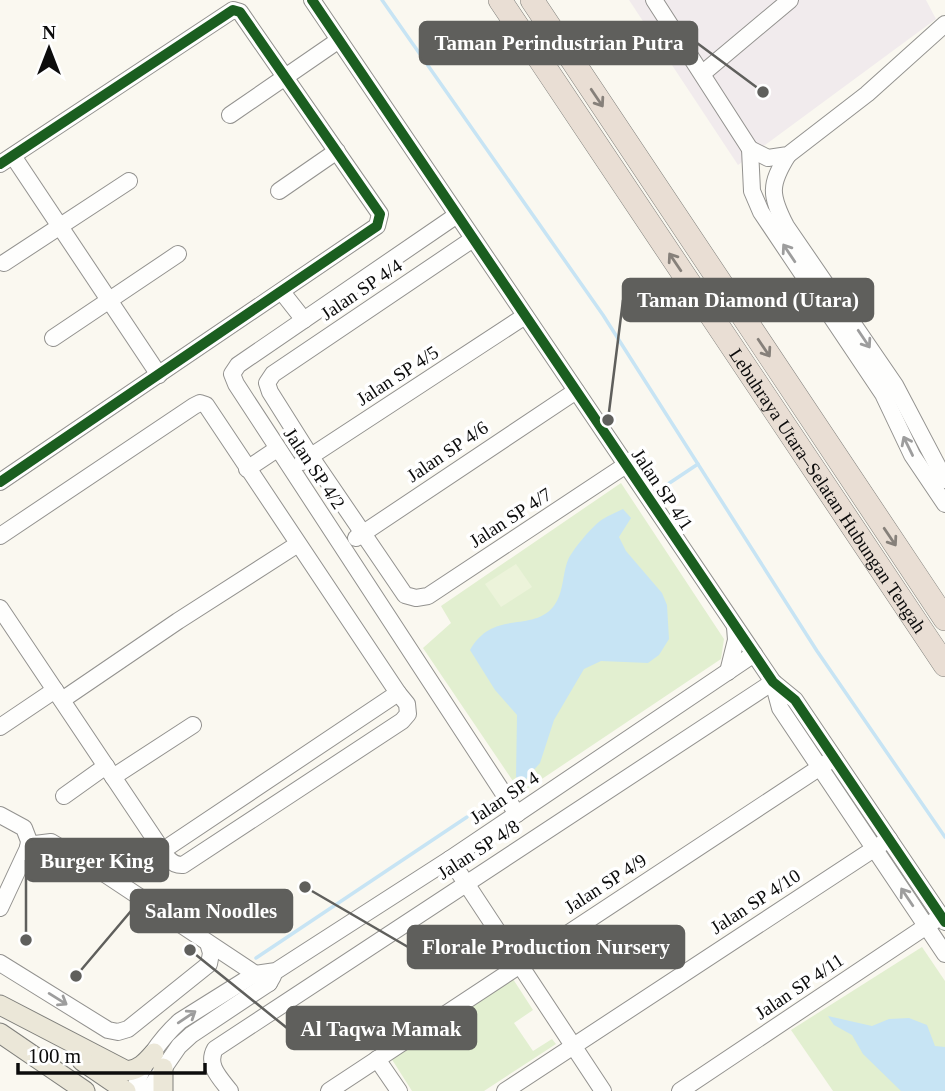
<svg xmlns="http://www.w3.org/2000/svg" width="945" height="1091" font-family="Georgia,serif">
<rect width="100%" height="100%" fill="#faf8f0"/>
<polygon fill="#f1ebed" points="629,0 926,0 936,19 738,165"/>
<g fill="#e2efd0">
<polygon points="621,483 724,639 721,659 521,793 423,648 451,623 441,606"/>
<polygon points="922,947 945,981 945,1091 833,1091 791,1030"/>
<polygon points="513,979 533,1010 514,1023 533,1051 552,1039 556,1044 484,1091 412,1091 391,1058"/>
</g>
<polygon fill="#ecf3da" points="516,564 532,587 501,607 485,584"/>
<g fill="#c7e4f4">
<path d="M623,509L631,518L619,537L626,551L662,593L667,605L669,639L659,655L648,663L601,661L584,669L554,720L540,763L525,780L520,781L516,777L517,715L495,690L470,650C493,609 531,633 553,607C564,594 562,575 568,560C573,549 593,525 603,519C609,515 617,512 623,509Z"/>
<polygon points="828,1016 872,1026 889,1019 909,1018 927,1025 935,1046 945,1047 945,1091 901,1091 863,1054 852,1035 834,1025"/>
</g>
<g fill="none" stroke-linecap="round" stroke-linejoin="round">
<g stroke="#c7e4f4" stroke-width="3.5">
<polyline points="382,0 603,315 817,651 945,837"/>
<polyline points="668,484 698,464"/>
<polyline points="256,958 467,817"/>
</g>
<g stroke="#93928f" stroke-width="18">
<g id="minor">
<polyline points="312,0 773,682 795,700 945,922"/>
<polyline points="654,0 750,149 752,191 761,212 883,394 912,455 945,504"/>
<polyline points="703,73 790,0"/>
<polyline points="230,115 339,40"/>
<polyline points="750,149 768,158 788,155 867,94 945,24"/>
<path d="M788,155C769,185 770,195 786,226L895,385L945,480"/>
<polyline points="13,156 159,375"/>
<polyline points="0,164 233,10 240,12 380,214 377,226 0,482"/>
<polyline points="279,191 337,151"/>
<polyline points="457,215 238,365 232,374 236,384 517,814"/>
<polyline points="473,239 273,374 267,383 270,392 311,457 405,595 416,598 428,596 626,465"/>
<polyline points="4,263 129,181"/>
<polyline points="282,292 304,320"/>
<polyline points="53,338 178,254"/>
<polyline points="302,462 525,316"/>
<polyline points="247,469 277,449"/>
<polyline points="0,536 194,406 200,403 206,405 398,693 162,851"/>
<polyline points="356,538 576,391"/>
<path d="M0,608L158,844C164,854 171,866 183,865L402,721L408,714L407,704L398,693"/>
<polyline points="728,672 736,640 735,627"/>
<polyline points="773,682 780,708 945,954"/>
<polyline points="62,700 178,621 298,544"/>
<polyline points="0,727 55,690"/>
<polyline points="113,777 193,725"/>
<polyline points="64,796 106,766"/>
<polyline points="0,815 24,828 29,841 28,848"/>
<polyline points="28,848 35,844 51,842 105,874 269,983"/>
<polyline points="450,859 603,1091"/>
<polyline points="0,908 28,848"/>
<polyline points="0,963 108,1030 118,1032 128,1029 209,964 211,953 208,943"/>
<polyline points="377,1059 399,1091"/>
<path d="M134,1091C140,1067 161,1038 180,1021L255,974L276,971L450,859L754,654"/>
<polyline points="143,1091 150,1088 179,1046 191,1035 269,983 273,976"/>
<path d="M230,1091C220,1078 206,1065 215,1049L773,682"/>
<polyline points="329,1091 834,758"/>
<polyline points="505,1091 889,839"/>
<polyline points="680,1091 934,921"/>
</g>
</g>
<g stroke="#80807c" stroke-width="21">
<g id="major">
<path d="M0,1005L127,1071C139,1070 146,1062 154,1053"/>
<polyline points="0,1033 85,1091"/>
<polyline points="82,1061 126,1091"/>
<polyline points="163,1091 163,1068"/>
</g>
</g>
<g stroke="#80807c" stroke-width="24">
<g id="highway">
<path id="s1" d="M500,0L945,665"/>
<polyline points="532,0 945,619"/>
</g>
</g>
<use href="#minor" stroke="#fefefd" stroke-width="16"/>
<use href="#major" stroke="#ebe7d8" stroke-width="19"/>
<use href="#highway" stroke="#e9ded4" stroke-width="23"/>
<g stroke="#fff" stroke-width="15">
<g id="cycleway">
<polyline points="312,0 773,682 795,700 945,922"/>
<polyline points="0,164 233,10 240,12 380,214 377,226 0,482"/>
</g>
</g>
<use href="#cycleway" stroke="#1b5e20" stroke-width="10"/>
</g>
<defs><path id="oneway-shaft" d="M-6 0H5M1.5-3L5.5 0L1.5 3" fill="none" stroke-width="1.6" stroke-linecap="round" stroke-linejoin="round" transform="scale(1.75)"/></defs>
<g stroke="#86807a">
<use href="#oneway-shaft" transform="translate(597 98) rotate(56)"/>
<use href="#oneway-shaft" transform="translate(675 262) rotate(-124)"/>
<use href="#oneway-shaft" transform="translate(764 348) rotate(56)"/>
<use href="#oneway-shaft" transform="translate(890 537) rotate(56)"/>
</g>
<g stroke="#9d9d9d">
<use href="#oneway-shaft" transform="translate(789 253) rotate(-124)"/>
<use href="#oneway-shaft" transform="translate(864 339) rotate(56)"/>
<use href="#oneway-shaft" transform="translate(908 446) rotate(-116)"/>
<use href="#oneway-shaft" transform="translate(907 897) rotate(-124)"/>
<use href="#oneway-shaft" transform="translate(58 999) rotate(32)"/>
<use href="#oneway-shaft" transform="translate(187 1017) rotate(-34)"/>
</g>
<g text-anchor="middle" stroke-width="7" stroke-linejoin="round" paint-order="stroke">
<g font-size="19" fill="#0c0c0c" stroke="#fff">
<text transform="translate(361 289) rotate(-34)" y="7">Jalan SP 4/4</text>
<text transform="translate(397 375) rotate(-33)" y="7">Jalan SP 4/5</text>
<text transform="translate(447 451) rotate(-34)" y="7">Jalan SP 4/6</text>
<text transform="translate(315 468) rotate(56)" y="7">Jalan SP 4/2</text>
<text transform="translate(663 489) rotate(56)" y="7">Jalan SP 4/1</text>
<text dy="7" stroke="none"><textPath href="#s1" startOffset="590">Lebuhraya Utara–Selatan Hubungan Tengah</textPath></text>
<text transform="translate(510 517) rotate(-33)" y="7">Jalan SP 4/7</text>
<text transform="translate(504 797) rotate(-34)" y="7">Jalan SP 4</text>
<text transform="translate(478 849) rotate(-33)" y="7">Jalan SP 4/8</text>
<text transform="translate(605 883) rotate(-33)" y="7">Jalan SP 4/9</text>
<text transform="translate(755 901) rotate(-33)" y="7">Jalan SP 4/10</text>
<text transform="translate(799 986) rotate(-34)" y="7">Jalan SP 4/11</text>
</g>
</g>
<path fill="none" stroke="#5f5f5c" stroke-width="2.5" d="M763 92L697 43M608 420L623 300M26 940L26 860M76 976L131 911M305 887L408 947M190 950L287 1028"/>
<g fill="#5f5f5c" stroke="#fff" stroke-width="2.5">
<circle cx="763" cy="92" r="7"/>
<circle cx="608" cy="420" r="7"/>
<circle cx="26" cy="940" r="7"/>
<circle cx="76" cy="976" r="7"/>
<circle cx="305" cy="887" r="7"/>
<circle cx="190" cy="950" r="7"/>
</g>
<g fill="#5f5f5c" stroke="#5f5f5c" stroke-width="2.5">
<rect x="420" y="22" width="277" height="42" rx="7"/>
<rect x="623" y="279" width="250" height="42" rx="7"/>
<rect x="26" y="839" width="142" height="42" rx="7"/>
<rect x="131" y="890" width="161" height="42" rx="7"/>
<rect x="408" y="926" width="276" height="42" rx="7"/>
<rect x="287" y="1007" width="189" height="42" rx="7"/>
</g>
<g font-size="21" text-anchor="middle" font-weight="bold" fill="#fff">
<text x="559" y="50">Taman Perindustrian Putra</text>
<text x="748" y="307">Taman Diamond (Utara)</text>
<text x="97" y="868">Burger King</text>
<text x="211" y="918">Salam Noodles</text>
<text x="546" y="954">Florale Production Nursery</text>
<text x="381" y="1036">Al Taqwa Mamak</text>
</g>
<g transform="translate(49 49)" stroke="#ffffff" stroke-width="5" paint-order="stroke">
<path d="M0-5L12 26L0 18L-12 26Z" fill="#0c0c0c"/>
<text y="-10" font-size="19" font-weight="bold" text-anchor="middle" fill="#0c0c0c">N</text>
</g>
<path d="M18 1063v10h187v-10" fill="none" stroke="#0c0c0c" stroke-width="3.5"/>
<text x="28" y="1063" font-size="21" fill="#0c0c0c" stroke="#ffffff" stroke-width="5" paint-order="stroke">100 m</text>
</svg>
